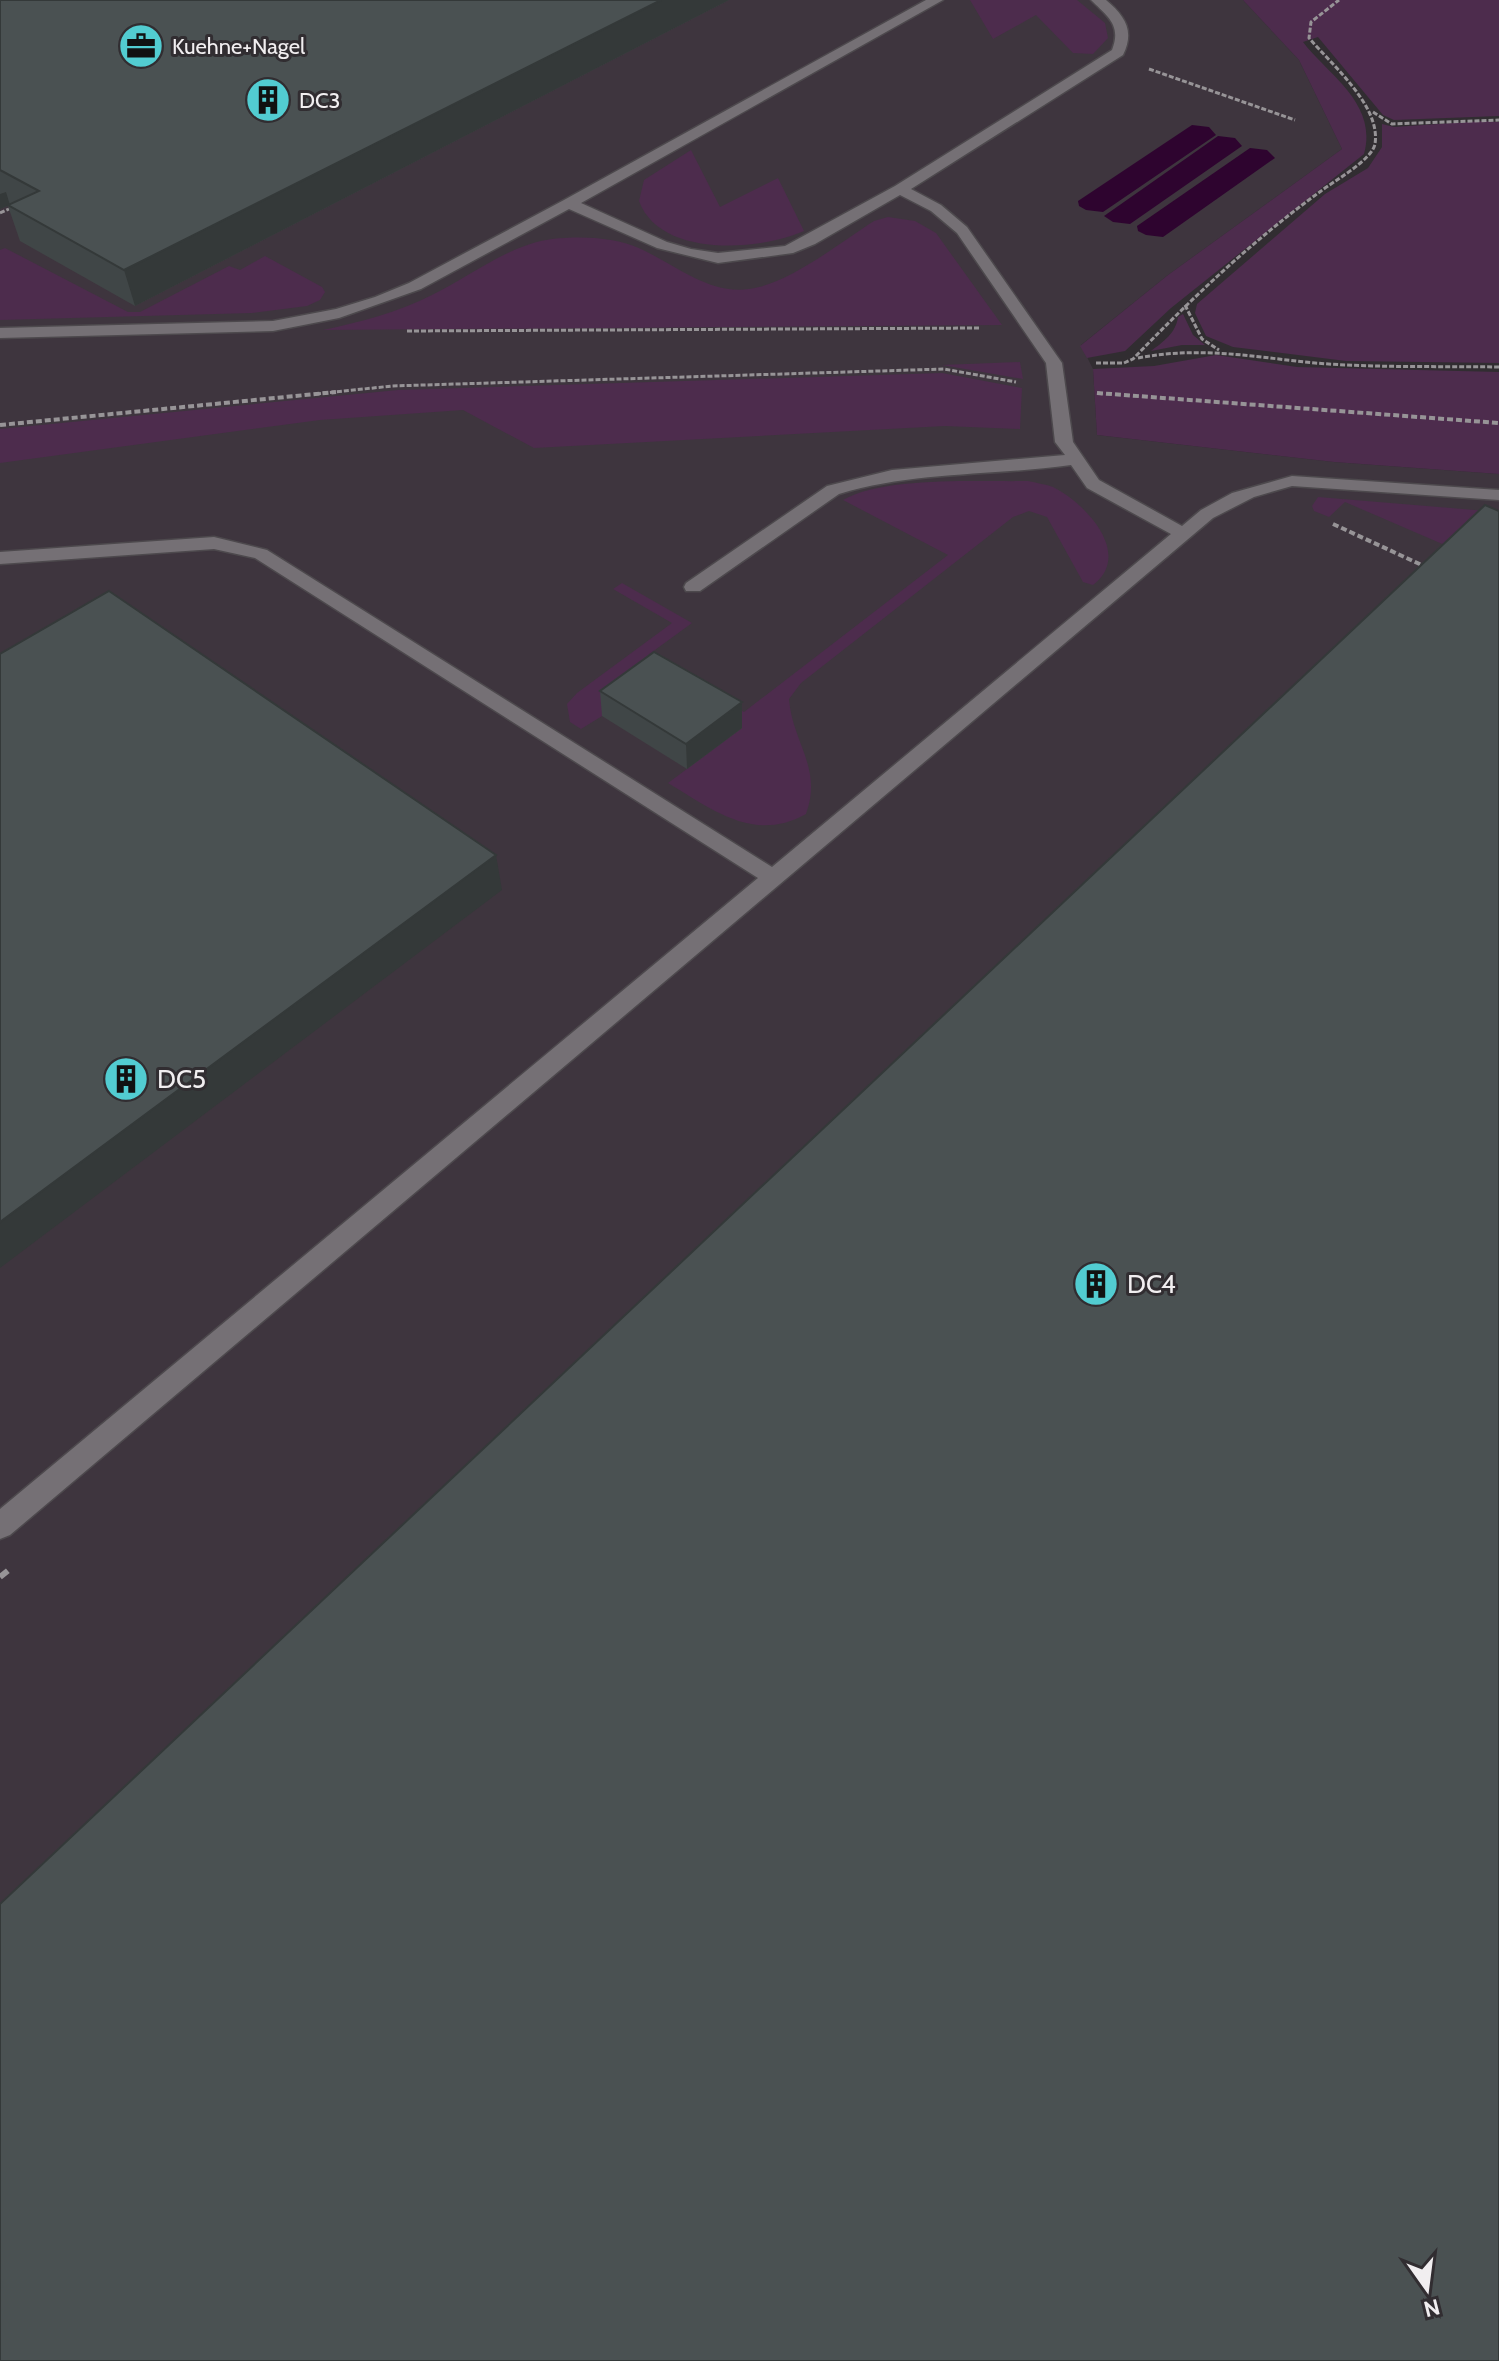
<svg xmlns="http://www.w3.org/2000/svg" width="1499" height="2361" font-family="Cabin,sans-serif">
<rect width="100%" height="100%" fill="#312d31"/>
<polygon fill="#3e353e" points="0,0 1243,0 1299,60 1342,149 1168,275 1081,345 1093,369 1097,435 1334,462 1499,474 1499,2361 0,2361"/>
<g fill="#4d2c4d">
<polygon points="970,0 1077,0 1105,23 1108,38 1093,54 1073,53 1036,15 993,39"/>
<path d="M1243,0H1499V116L1394,120L1383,115L1318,37L1303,42C1328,75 1378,103 1364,154L1171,308L1125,351L1087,358L1080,346L1168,275L1342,149L1299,60Z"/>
<polygon points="1483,121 1499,122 1499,363 1346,361 1233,347 1206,336 1195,313 1197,304 1325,194 1368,168 1382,147 1382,124 1394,127"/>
<path d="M691,150L720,207L778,178L804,231C759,251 660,258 639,201L644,180Z"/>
<path d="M888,217L915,221L936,233L1002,325L323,330C360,322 399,312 432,295C471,276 508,245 552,239C582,236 614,237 641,249C680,267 713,299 759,287C796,278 841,242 874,221Z"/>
<polygon points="5,248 128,312 140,312 229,266 240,270 265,256 322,287 325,292 320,300 307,306 252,313 0,320 0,250"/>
<path d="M1183,314L1193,335L1205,345H1182L1151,351C1163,342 1176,333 1178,317Z"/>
<polygon points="1216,355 1297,367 1499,372 1499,474 1334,462 1097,435 1093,369 1154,366"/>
<polygon points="1020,362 1023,379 942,365"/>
<polygon points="942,373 1022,388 1020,429 945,426 534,448 463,410 320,420 0,463 0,429 398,390"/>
<path d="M1028,481C1036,483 1045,484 1053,487C1084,502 1134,554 1093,585L1083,582L1047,517L1029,511L1013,517L801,683L789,699C792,742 823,768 806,814C754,843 713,810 668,783L742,728L602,716L581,729L570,722L567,704L577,693L672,623L613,589L622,583L692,623L648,655L744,712L948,555L843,500C885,476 978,482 1028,481Z"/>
<polygon points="1318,497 1499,512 1447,546 1345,502 1329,517 1314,511 1312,506"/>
</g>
<g fill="#2e042f">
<polygon points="1192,125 1209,127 1216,135 1103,212 1086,210 1079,206 1078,201"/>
<polygon points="1218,136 1235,138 1242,146 1130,224 1113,222 1104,216"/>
<polygon points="1250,148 1267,150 1275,158 1163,237 1146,235 1138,231 1137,226"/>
</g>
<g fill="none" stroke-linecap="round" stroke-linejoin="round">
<g stroke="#4d494d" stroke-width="3">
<path id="minor" d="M926,0H943L581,203L667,242L691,249L718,253L785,246L895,186L1112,50C1122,25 1107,16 1091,0H1106C1125,16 1135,31 1123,55L911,189L941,205L967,227L1062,363L1073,442L1099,480L1182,526L1201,510L1232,493L1292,476L1499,490V500L1292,486L1254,497L1213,518L10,1535L0,1539V1509L758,878L255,558L214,549L0,564V552L214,537L267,550L772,867L1171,534L1087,488L1071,465C994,476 915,471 839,494L700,591H686L684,587L686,583L827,486L892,470L1065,455L1055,442L1046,363L957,233L931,211L900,195L815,244L793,253L718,263L657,248L569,209L421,289L339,318L273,331L0,338V328L273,321L336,309L375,297L409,283L564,200Z"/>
</g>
<g stroke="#979497" stroke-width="3" stroke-dasharray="5 2" stroke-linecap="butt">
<polyline points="1149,69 1295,120"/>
<polyline points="1373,112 1392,124 1499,120"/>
<polyline points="0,213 9,209"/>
<polyline points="1185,305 1202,339 1219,350"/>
<polyline points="407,331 981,328"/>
<path d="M1138,358C1201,346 1253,357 1315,363C1376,368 1438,366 1499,367"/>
<path d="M1096,363H1124L1133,359C1191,299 1253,240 1321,191C1334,181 1372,160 1375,144C1381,106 1332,65 1309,38L1311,22L1339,0"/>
<polyline points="1097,393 1104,394"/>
<polyline points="316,394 392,386 944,369 1016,382"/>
</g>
<g stroke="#979497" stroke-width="4" stroke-dasharray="6 3" stroke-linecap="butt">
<polyline points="1097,393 1499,423"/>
<polyline points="0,425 336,392"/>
<polyline points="1333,524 1426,567"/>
</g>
<polyline stroke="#979497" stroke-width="6" stroke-dasharray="10 5" stroke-linecap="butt" points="0,1577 10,1569"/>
<use href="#minor" fill="#757075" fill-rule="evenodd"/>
</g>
<g fill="#404647">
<polygon points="0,0 729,0 135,306 20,241 8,206 0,209"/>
<polygon points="600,691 742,702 742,728 687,769 602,716"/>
</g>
<g fill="#343939">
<polygon points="661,0 729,0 135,306 124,270"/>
<polygon points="6,192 10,205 0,209 0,194"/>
<polygon points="742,702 742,728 687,769 686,744"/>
<polygon points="496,855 502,890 0,1268 0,1222"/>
</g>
<g fill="#4a5152" stroke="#343939" stroke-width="2">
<polygon points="0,0 661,0 124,270 8,205 39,191 0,170"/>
<polygon points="1485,505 1499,511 1499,2361 0,2361 0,1904"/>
<polygon points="109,591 496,855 0,1222 0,654"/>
<polygon points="654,652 742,702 686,744 600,691"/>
</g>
<defs>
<g id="office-disc" transform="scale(2.3)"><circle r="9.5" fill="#52ccd1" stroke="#312d31"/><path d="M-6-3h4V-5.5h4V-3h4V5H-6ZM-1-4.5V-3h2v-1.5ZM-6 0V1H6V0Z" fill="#111"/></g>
<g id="building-disc" transform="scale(2.3)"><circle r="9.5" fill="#52ccd1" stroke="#312d31"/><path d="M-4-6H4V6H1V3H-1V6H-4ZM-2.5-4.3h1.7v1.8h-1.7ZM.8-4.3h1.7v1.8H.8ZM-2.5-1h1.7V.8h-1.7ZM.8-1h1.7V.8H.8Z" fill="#111"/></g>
</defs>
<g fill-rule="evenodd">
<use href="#office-disc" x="141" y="46"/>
<use href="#building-disc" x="268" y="100"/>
<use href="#building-disc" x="126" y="1079"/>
<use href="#building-disc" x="1096" y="1284"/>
</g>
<g text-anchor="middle" stroke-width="6" stroke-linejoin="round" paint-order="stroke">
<g font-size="22" fill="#f1eef0" stroke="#312d31" text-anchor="start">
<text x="172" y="54">Kuehne+Nagel</text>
<text x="299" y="108">DC3</text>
</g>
<g font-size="26" fill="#f1eef0" stroke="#312d31" text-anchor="start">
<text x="157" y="1088">DC5</text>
<text x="1127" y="1293">DC4</text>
</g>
</g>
<g transform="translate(1427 2289) rotate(166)" stroke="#312d31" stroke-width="6" paint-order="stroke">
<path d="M0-6L14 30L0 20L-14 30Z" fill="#f1eef0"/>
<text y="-12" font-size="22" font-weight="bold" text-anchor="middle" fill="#f1eef0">N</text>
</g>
</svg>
